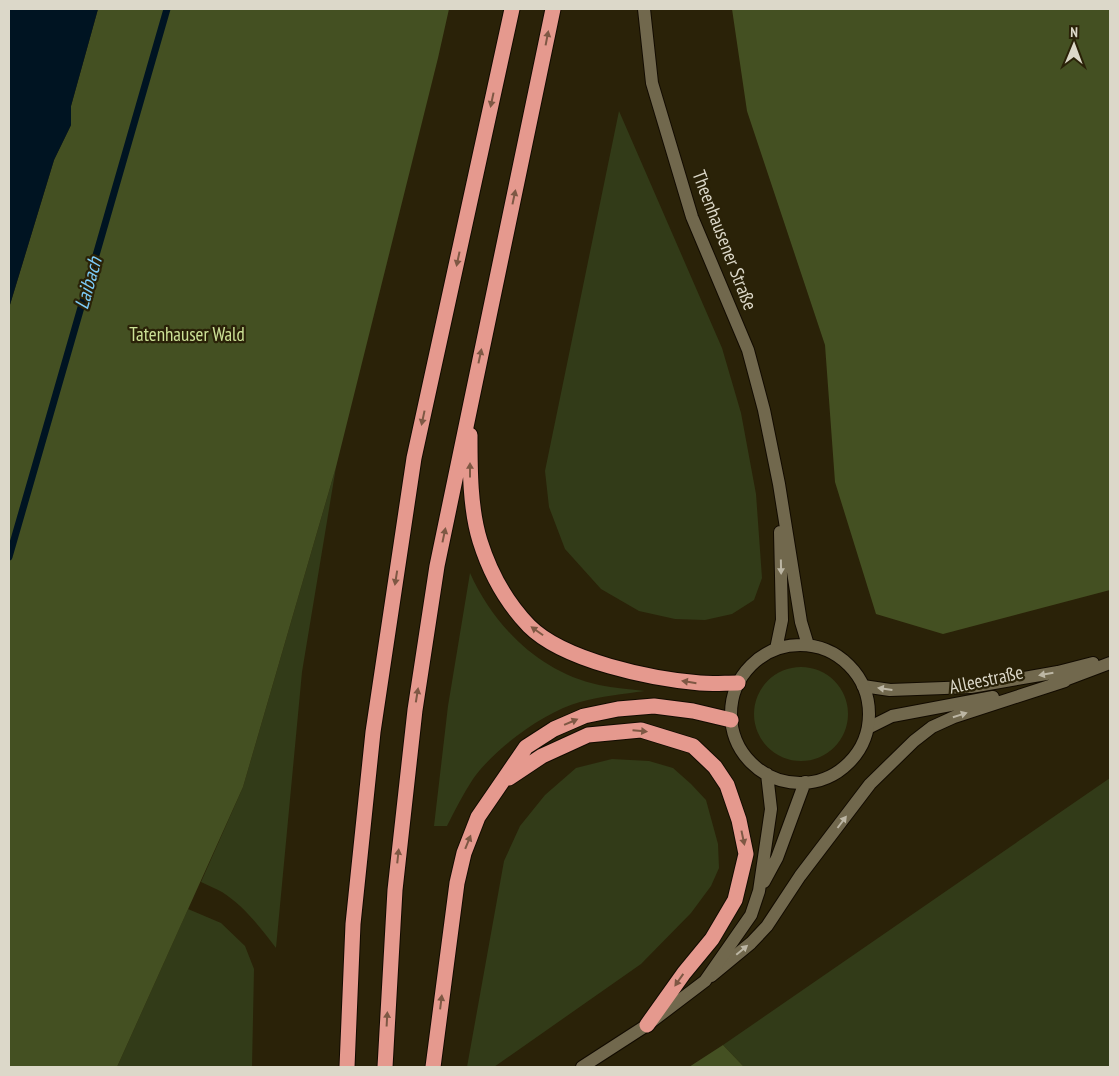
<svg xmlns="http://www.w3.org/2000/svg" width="1119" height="1076" font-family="'PT Sans Narrow',sans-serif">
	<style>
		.green { fill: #323b18 }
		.forest { fill: #445022 }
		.water { fill: #001422 }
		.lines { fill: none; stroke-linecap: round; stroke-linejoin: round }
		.stream { stroke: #001422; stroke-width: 7 }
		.tertiary-casing { stroke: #120b00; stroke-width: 14 }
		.secondary-casing { stroke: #120b00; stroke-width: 14 }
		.motorway-casing { stroke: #120b00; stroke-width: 17 }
		.tertiary { stroke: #71684d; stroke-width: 12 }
		.secondary { stroke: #71684d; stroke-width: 12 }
		.motorway { stroke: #e5998e; stroke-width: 15 }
		.oneway { fill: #7e5844 }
		.oneway2 { fill: #bcb6a4 }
		.labels { text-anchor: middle; stroke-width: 4.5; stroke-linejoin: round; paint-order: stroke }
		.street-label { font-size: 19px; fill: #dcd8c9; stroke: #2a2208 }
		.park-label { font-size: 19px; fill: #cce196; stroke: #2a2208 }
		.water-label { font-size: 20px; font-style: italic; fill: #7dccf9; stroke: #2a2208 }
	</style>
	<rect width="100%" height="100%" fill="#2a2208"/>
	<path class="green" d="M619,111L722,348L741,413L756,494L762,578L754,600L732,614L705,620L675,619L639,611L601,589L565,549L549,507L545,471Z
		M336,467L302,672L276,948C260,927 244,906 222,892C215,888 207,885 201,882L243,787Z
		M470,573C494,626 539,672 599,685C614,688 630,689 645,691C623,694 601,696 580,702C544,712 495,748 473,779C463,794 455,810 447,826H434L448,706Z
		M754 714a47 47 0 1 1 94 0a47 47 0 1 1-94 0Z
		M612,759L649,761L673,768L691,784L706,800L718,844L719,868L711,886L691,913L641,964L494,1067H467L504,861L520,826L545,795L576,768Z
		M1110,778V1067H744L723,1045Z
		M188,909L221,923L245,946L254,969L252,1067H117Z"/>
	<path class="forest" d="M98,9H449L438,58L336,467L243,787L117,1067H9V308L54,160L71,125V106Z
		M732,9H1110V590L943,634L876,614L835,482L825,345L747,111Z
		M723,1045L744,1067H689Z"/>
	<path class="water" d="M9,9H98L71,106V125L54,160L9,308Z"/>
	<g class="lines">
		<path class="stream" d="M9,557L167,9"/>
		<defs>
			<path id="tertiary" d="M1057,683L1110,663
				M863,686L890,690L971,687L1058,672L1093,663
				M868,728L892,716L993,697
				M711,976L751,943L767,926L800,876L870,784L914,741L932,727L954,717L1065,681"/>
			<path id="secondary" d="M644,9L652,83L692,217L748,350L764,410L779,484L801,622L808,645
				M731 714a69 69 0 1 1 138 0a69 69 0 1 1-138 0Z
				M776,649L782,620L780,532
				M764,882L777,858L805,782
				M582,1067L647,1025L705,981L751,915L759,891L771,809L767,774"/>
			<path id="motorway" d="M470,435C470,469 470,509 480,541C490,573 506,602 529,626C564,661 652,679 700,683C712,684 725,683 738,683
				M509,778L542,756L588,735L641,730L693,746L715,767L727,785L739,820L746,854L735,900L712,939L684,973L647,1025
				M347,1067L353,924L373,732L414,458L512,9
				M385,1067L395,890L415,710L437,566L553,9
				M433,1067L457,883L464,853L478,817L526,747L554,729L584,716L618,709L654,706L693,711L731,720"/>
		</defs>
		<use href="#tertiary" class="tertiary-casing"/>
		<use href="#secondary" class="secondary-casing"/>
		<use href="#motorway" class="motorway-casing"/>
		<use href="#tertiary" class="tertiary"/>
		<use href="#secondary" class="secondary"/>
		<use href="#motorway" class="motorway"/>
	</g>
	<defs><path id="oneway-solid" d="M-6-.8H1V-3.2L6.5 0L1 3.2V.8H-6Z" transform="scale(1.25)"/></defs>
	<g class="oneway">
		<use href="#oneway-solid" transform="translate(547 38) rotate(-79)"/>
		<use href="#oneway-solid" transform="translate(492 100) rotate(102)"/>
		<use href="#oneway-solid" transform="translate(514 197) rotate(-78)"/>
		<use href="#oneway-solid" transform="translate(458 259) rotate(102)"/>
		<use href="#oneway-solid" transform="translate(480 356) rotate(-78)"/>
		<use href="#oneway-solid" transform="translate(423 418) rotate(102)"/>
		<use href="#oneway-solid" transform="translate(470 470) rotate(-90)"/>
		<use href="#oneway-solid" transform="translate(444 535) rotate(-78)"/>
		<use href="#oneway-solid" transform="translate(396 578) rotate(99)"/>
		<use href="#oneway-solid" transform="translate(537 631) rotate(-145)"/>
		<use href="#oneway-solid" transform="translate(689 682) rotate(-171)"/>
		<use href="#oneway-solid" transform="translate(417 695) rotate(-81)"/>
		<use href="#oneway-solid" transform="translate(571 722) rotate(-23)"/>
		<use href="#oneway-solid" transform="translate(640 731) rotate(5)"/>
		<use href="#oneway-solid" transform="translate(743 838) rotate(78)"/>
		<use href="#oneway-solid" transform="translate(468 842) rotate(-68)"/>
		<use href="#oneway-solid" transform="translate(398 856) rotate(-84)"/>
		<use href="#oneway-solid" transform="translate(679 980) rotate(125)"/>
		<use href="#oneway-solid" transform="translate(441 1002) rotate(-83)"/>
		<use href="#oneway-solid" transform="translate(387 1019) rotate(-87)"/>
	</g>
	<g class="oneway2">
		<use href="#oneway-solid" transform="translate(781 567) rotate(89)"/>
		<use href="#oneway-solid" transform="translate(1046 674) rotate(170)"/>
		<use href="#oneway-solid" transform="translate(885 689) rotate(-172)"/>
		<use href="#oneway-solid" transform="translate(960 715) rotate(-18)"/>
		<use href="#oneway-solid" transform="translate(842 822) rotate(-53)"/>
		<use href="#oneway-solid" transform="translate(742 950) rotate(-40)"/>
	</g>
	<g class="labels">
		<g class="street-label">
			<text transform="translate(725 240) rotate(69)" y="7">Theenhausener Straße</text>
			<text transform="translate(986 679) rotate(-12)" y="7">Alleestraße</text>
		</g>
		<g class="park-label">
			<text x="187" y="341">Tatenhauser Wald</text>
		</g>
		<g class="water-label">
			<text transform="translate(88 283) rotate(-74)" y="7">Laibach</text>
		</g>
	</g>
	<rect width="1119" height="1076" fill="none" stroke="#dcd8c9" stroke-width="20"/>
	<g transform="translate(1074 45) rotate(1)" stroke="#2a2208" stroke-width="4" paint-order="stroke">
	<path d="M0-4L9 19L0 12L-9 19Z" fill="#dcd8c9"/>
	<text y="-8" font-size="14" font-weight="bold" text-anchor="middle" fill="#dcd8c9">N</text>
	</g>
</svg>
